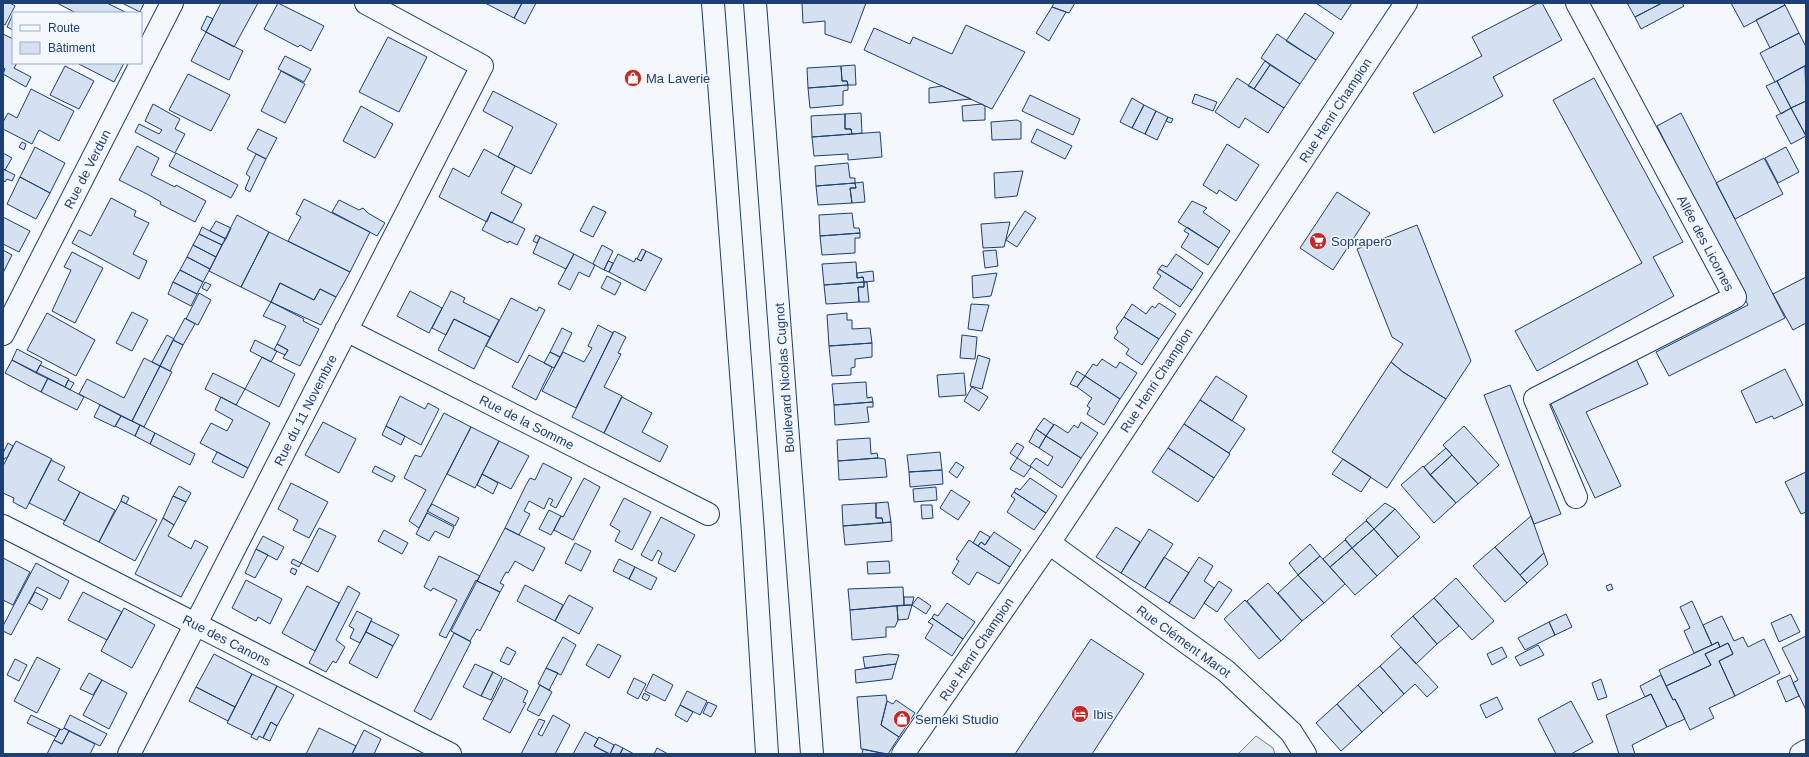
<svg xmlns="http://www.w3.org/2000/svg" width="1809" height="757" font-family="Arial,sans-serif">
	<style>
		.green { fill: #e3e9f0; stroke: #687fa3 }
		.building { fill: #d5e0f0; stroke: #1d3f73 }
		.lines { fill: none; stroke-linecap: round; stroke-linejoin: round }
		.minor-casing { stroke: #1d3f73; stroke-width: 24 }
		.tertiary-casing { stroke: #1d3f73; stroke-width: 24 }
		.secondary-casing { stroke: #1d3f73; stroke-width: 24 }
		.primary-casing { stroke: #1d3f73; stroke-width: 24 }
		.minor { stroke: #f4f7fb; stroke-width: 22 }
		.tertiary { stroke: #f4f7fb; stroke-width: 22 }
		.secondary { stroke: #f4f7fb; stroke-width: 22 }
		.primary { stroke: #f4f7fb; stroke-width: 22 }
		.labels { text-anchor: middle; stroke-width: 3; stroke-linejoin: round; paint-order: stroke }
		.poi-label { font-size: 13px; fill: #1d3f73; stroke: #f4f7fb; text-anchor: start }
		.street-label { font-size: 13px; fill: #1d3f73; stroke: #f4f7fb }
	</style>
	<rect width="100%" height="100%" fill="#f4f7fb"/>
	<path class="green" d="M1256,736L1273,748L1275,754H1238Z"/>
	<path class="building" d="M3,3H10L15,6L5,25L3,24Z
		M57,3H107L127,13H76Z
		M122,3H144L140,12Z
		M221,3H258L234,47L206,32Z
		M278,3L324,26L311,51L300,45L298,47L264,29Z
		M485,3H522L514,18Z
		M522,3H536L525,24L514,18Z
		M802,3H866L851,43L825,34V21L803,23Z
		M1054,3H1075L1069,13L1052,7Z
		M1316,3H1352L1341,20Z
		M1538,3H1542L1562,40L1493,77L1503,96L1434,133L1413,93L1482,56L1472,37Z
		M1627,3H1662L1635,17Z
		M1662,3H1682L1684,6L1641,29L1635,17Z
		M1731,3H1783L1785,5L1744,27Z
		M1785,5L1799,33L1770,48L1756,20Z
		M1052,7L1066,12L1049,41L1036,33Z
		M1305,13L1334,33L1316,60L1286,41Z
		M13,14V30L7,27Z
		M207,16L213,19L206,32L201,29Z
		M966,25L1025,52L992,109L864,50L874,28L910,44L913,37L952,54Z
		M206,32L243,51L229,80L191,61Z
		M1799,33L1806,47V65L1775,82L1760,53Z
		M3,34L13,39V63H17L14,68L31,77L26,87L3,74L5,69L3,67Z
		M1277,34L1316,60L1300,84L1261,58Z
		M388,37L427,57L399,112L359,92Z
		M285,56L311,69L304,82L278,69Z
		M1265,61L1270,65L1254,89L1248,86Z
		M77,63H124L114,82Z
		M855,65L856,85H848L847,81H842L841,66Z
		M1270,65L1300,84L1284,108L1254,89Z
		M65,66L94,81L79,109L50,95Z
		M841,66L842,81H847L848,85L808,88L807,68Z
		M1805,66L1806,101L1791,108L1777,81Z
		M281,71L305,84L285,123L261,111Z
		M188,74L230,95L211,131L169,110Z
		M1237,78L1284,108L1268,133L1245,118L1239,128L1215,112Z
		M1594,78L1683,242L1653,257L1674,296L1537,371L1515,331L1642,263L1553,100Z
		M1777,81L1791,108L1781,114L1766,86Z
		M848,85V90L843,91V105L810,108L808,88Z
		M942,86L971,99L929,103V88Z
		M31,89L74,111L59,141L39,130L32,144L3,129V122L8,113L17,118Z
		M493,91L557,124L531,174L498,157L513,127L483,111Z
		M1195,94L1217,102L1213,111L1192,103Z
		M1030,95L1080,119L1073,135L1022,111Z
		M1132,98L1144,105L1132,128L1120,122Z
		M1806,101V136L1791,108Z
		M153,104L180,119L175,129L185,134L175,153L135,132L139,124L159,134L162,130L145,121Z
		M982,104L985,106V120L963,121L962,106Z
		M1144,105L1156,111L1145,134L1132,128Z
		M361,106L393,124L375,158L343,141Z
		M1791,108L1806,136L1791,144L1776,116Z
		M1156,111L1168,117L1157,140L1145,134Z
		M861,113L862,133L852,134L851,129H845V114Z
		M1681,113L1785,318L1669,376L1656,352L1748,305L1657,126Z
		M845,114V129H851L852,134L812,137L811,116Z
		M1168,117L1173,119L1171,123L1166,121Z
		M1017,120L1021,122V139L992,140L991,122Z
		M258,129L277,138L266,159L247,149Z
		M1037,129L1072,146L1065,159L1031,142Z
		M880,132L882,157L848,160V154L814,156L812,137Z
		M22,142L26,144L24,150L19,147Z
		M1227,144L1259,165L1236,201L1219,190L1217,194L1203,185Z
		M137,146L159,158L151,175L175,187L176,185L206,201L195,222L160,204L161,202L147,194L119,180Z
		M35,147L65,163L50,193L20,177Z
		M1786,147L1799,172L1778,183L1765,158Z
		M484,149L515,166L501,193L522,204L512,223L491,212L487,222L439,197L453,168L469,177Z
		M3,153L12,158L5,170L3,169Z
		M176,153L238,185L231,198L169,166Z
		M256,154L266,159L250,192L245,189L250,177L246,174Z
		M1764,158L1783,194L1735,219L1716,183Z
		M848,163L850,178H855V183L816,186L815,166Z
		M3,169L15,175L12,181L7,179L5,182L3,180Z
		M1023,171L1017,196L995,198L994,173Z
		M20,177L50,193L36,219L7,204Z
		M863,182L865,202L852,203L850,188H856L855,183Z
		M855,183L856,188H850L852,203L818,205L816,186Z
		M1337,192L1370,213L1333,270L1300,248Z
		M111,198L136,211L134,216L149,223L133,254L147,261L139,279L72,243L79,230L91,236Z
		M304,199L370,232L350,272L288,241L301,217L296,214Z
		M339,200L359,210L363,208L368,213L385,223L377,236L332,212Z
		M1192,201L1207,208L1203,212L1230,231L1219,248L1178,222Z
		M593,206L606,212L593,237L580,231Z
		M1025,211L1036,218L1017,247L1006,240Z
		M491,212L525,229L517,245L509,241L508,243L482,230Z
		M852,213L854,228H859L860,233L820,236L819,215Z
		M237,215L269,232L241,287L209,271Z
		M3,217L30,231L19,252L3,244Z
		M216,221L231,228L226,239L210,231Z
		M1010,222L1004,247L983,248L981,224Z
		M1417,225L1471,361L1446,399L1403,372L1391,362L1403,344L1392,337L1357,249Z
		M202,227L226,239L222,245L199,234Z
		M1187,227L1219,248L1208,265L1181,247L1189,234L1184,231Z
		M269,232L350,272L336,297L320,289L314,300L280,283L271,302L241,287Z
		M860,233V238H855V253L822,255L820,236Z
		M199,234L222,245L216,257L193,245Z
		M536,235L540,237L537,243L533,241Z
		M540,237L574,254L566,269L533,253Z
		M193,245L216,257L210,269L187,257Z
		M602,245L613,251L604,270L593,264Z
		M642,249L646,251L641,261L637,259Z
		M3,250L12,255L3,273Z
		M996,250L998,266L985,268L983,251Z
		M646,251L662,259L645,291L609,272L618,254L634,262L636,258L641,261Z
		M72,252L103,268L75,323L52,311L71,270L64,267Z
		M574,254L595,265L589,277L579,272L570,290L558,284Z
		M1176,254L1203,273L1192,290L1159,269L1162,265L1167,267Z
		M187,257L210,269L203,282L180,270Z
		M608,261L613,263L609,272L604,270Z
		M856,262L857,278L863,277L864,282L824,285L822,264Z
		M1159,269L1192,290L1180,307L1153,288L1161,276L1157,273Z
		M180,270L203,282L197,294L173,282Z
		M873,271L874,281L864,282L863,277L857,278V273Z
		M997,273L991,296L973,298L972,276Z
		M607,276L621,283L615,295L601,288Z
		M1806,277V323L1793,330L1773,294Z
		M173,282L197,294L191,306L168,294Z
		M205,282L211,285L207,291L202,288Z
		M864,282H867L869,302H859L858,287H864Z
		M864,282V287H858L859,302L826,304L824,285Z
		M280,283L314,300L320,289L336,297L321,325L271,302Z
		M410,291L442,308L429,333L397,316Z
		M451,291L465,298L463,302L499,320L490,337L454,319L446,335L432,328Z
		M199,293L211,300L198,325L186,319Z
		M511,298L537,311L539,307L545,310L518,363L486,346Z
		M271,302L304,319L303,321L319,329L300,366L283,358L288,350L277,344L286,326L263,316Z
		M1159,303L1176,314L1159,339L1124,317L1132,304L1146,314L1152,306L1155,308Z
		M971,304L989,305L982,331L968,329Z
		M132,312L148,320L132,351L116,343Z
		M47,313L95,340L76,376L27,350Z
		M847,313V320H852V329L870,328L872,343L829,346L827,315Z
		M1124,317L1159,339L1142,365L1126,354L1129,349L1114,338L1118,332L1116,328Z
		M185,318L195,324L183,345L173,340Z
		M454,319L490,337L474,369L438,350Z
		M598,325L613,333L576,408L542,391L563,352L584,362L592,348L588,346Z
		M562,328L572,333L560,357L550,352Z
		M614,331L626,337L618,353L621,354L604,387L622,396L604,433L572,417Z
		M167,335L174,339L160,366L152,362Z
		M962,335L977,337L975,359L960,358Z
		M173,340L183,345L170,371L160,366Z
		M255,340L277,351L271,362L250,351Z
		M872,343V357L855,359V367L851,368V375L832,376L829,346Z
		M277,344L288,350L285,355L274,350Z
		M17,349L42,362L36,373L12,360Z
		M550,352L560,357L554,368L544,363Z
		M529,355L552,367L536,400L512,387Z
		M978,355L990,359L982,389L970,386Z
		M262,357L295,374L279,407L245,389Z
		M144,358L160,366L132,421L79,394L87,379L124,398Z
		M1102,359L1116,368L1120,362L1137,373L1120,399L1085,376L1093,364L1097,366Z
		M1636,359L1648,384L1586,412L1621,486L1595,498L1549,400Z
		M12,360L48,378L41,392L5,373Z
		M1391,362L1403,372L1446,399L1387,488L1332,452Z
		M40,365L69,379L65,387L36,373Z
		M160,366L172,372L144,427L132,421Z
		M1785,369L1803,405L1774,419L1772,416L1756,423L1741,391Z
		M1077,371L1085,376L1077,387L1070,384Z
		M213,373L245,389L236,405L205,389Z
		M964,373L966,395L939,397L937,375Z
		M1085,376L1120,399L1104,425L1087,414L1090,408L1087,406L1092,398L1077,387Z
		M1216,376L1247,396L1232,421L1200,400Z
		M48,378L84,397L77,410L41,392Z
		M68,380L74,383L70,390L65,387Z
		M866,382L867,398L872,397L873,402L834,405L832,384Z
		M1510,385L1561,514L1534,524L1484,395Z
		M972,387L988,397L979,411L964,401Z
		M400,396L425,409L428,403L439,409L421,445L386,426Z
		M221,397L270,423L248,468L200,443L211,423L227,431L233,420L215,410Z
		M622,397L652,413L642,432L668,446L660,462L604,433Z
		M1200,400L1245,429L1229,453L1184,424Z
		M873,402V407H867L869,422L835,425L834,405Z
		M100,405L121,416L115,427L94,417Z
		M444,413L471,427L419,528L409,521L426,490L404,478L415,455L421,457Z
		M121,416L140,425L135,436L115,426Z
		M1044,418L1054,425L1046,436L1036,429Z
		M323,422L356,439L339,473L305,455Z
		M1081,422L1098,433L1081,458L1046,436L1054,424L1068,433L1074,425L1078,428Z
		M1184,424L1230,454L1214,478L1168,448Z
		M140,425L155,433L150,444L135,436Z
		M386,426L405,436L401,445L382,435Z
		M1464,426L1499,465L1478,484L1443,445Z
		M471,427L499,441L475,488L447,474Z
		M1036,429L1046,436L1039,448L1029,442Z
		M155,433L195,454L190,465L150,444Z
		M1046,436L1081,458L1062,488L1030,466L1036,458L1048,466L1053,457L1039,448Z
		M870,438L871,454L877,453L878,458L838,461L837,440Z
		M16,441L52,459L26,509L13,502L14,498L3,493V466Z
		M499,441L529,456L511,489L482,474Z
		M8,443L13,446L7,458H5L3,461V453Z
		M1017,443L1024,447L1017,458L1010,453Z
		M1168,448L1214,478L1198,502L1152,472Z
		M1446,448L1452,455L1430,475L1424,467Z
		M217,452L248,468L243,478L212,462Z
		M940,452L942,470L909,472L907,455Z
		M1452,455L1478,484L1456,503L1430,475Z
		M878,458L885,459L887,477L839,480L838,461Z
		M1017,458L1031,467L1024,477L1010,469Z
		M1343,459L1371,477L1361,492L1332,474Z
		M51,460L65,467L58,480L80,492L65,521L29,503Z
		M956,462L964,467L957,478L949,472Z
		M543,463L572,478L556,508L550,505L553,500L549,498L544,509L529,501L524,511L530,514L519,535L505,528L526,485L530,478L535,480Z
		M375,466L395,476L392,482L372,472Z
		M1423,466L1456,503L1434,523L1401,485Z
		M942,470L943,484L910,487L909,472Z
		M1806,472V512L1801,514L1785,482Z
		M482,474L498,483L493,494L477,485Z
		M584,478L600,487L573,540L554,530L561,516L563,517Z
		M1030,478L1057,496L1046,513L1014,492L1016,488L1020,490Z
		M291,483L328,502L309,538L293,530L298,520L278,509Z
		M179,486L191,493L186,502L173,496Z
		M936,487L937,500L914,502L913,489Z
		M951,490L970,502L958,520L940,508Z
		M80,492L115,510L99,542L63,524Z
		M1014,492L1046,513L1034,530L1007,512L1015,499L1011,496Z
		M123,495L129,498L126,504L121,501Z
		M173,496L186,502L174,525L163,518Z
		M624,498L651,512L632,550L615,541L620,531L610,525Z
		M121,501L157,520L135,561L99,542Z
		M888,502L891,522L883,523L882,518H876V503Z
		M876,503V518H882L883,523L843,526L842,505Z
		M1385,503L1395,509L1374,529L1366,520Z
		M432,504L459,518L455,526L427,511Z
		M921,505H932L933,518L922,519Z
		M1395,509L1420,537L1398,557L1374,529Z
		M549,510L561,516L551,535L539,529Z
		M427,513L454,527L449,538L435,531L429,541L416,534Z
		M1531,516L1544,553L1520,575L1495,547Z
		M661,517L695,535L675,572L658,563L662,553L658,550L652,561L641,555Z
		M163,518L174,525L168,536L191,549L195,540L208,547L181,597L135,574Z
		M1366,521L1374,529L1352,548L1345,539Z
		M891,522L892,541L845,545L843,526Z
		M1116,527L1140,542L1121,573L1096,557Z
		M319,528L336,536L318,572L301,563Z
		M505,528L545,548L533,571L515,561L508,573L506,572L500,583L504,585L500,592L477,581Z
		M1149,529L1173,544L1145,588L1121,573Z
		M1374,529L1398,557L1377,576L1352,548Z
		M384,530L408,543L402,554L378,541Z
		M980,531L990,537L985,545L981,542L978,546L973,543Z
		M994,532L1021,550L1010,567L978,546L981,542L985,545Z
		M263,536L284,547L277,560L256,549Z
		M969,540L1010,567L999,584L977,572L969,585L952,573L959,561L956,559Z
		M1345,540L1352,548L1330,567L1323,559Z
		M575,543L591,551L581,571L565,563Z
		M1310,544L1320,556L1298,575L1289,563Z
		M1495,547L1527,583L1505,602L1473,566Z
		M1352,548L1377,576L1355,595L1330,567Z
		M256,549L268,555L255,578L245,573Z
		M1544,553L1548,564L1527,583L1520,575Z
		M439,556L480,576L477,581L476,580L446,638L439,635L457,600L433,588L431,591L424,587Z
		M1320,556L1345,584L1324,603L1298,575Z
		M1164,557L1189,573L1169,603L1145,588Z
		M1199,557L1213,566L1204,581L1214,588L1194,619L1169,603Z
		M3,558L30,572L13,605L3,600Z
		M293,559L301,563L299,567L291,563Z
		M619,559L635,567L629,579L613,571Z
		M889,561L890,573L868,574L867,562Z
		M36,563L69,581L60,599L37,587L11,635L3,631V626Z
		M635,567L657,578L651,590L629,579Z
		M292,568L297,570L295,575L290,572Z
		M1298,575L1324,603L1302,621L1278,593Z
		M1456,578L1494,621L1472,640L1434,598Z
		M246,580L282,599L270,624L258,617L256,621L232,608Z
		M477,581L500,592L480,631L477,629L470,641L451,631Z
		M1219,581L1232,590L1217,612L1204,603Z
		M1268,583L1302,621L1281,641L1247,601Z
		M1611,584L1613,589L1608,591L1606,586Z
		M525,585L563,605L555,621L517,601Z
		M307,586L339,603L315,651L282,633Z
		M348,586L360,593L336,640L345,647L336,663L333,661L326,672L309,663Z
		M903,587L904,605L850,610L848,589Z
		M35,592L48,599L42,610L29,603Z
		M83,592L122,612L107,640L68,620Z
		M569,595L593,608L579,634L555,621Z
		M904,597H914L912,605H904Z
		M918,597L931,606L926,614L912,605Z
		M1434,598L1459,626L1437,644L1413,616Z
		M1245,600L1281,641L1259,659L1224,619Z
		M1692,601L1712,645L1694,653L1684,631L1690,628L1680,607Z
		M947,603L975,622L963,639L932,618L934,614L938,616Z
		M912,605L908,619L898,620L897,606Z
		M897,606L898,620L895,627H886V637L852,640L850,610Z
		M124,608L155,625L132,668L101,651Z
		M357,611L372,619L360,643L350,638L354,629L349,626Z
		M1566,614L1572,627L1555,635L1549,622Z
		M1791,614L1800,632L1779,642L1771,623Z
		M1413,616L1437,644L1416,664L1391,636Z
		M1722,616L1734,641L1743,637L1748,647L1764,639L1780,673L1735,696L1719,661L1733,654L1728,643L1720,647L1718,642L1712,645L1703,625Z
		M932,618L963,639L952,656L925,638L933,625L928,622Z
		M371,621L399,635L393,646L366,632Z
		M1549,622L1555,635L1525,650L1518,638Z
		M366,632L393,646L377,678L349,663Z
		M454,633L471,642L431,720L414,711Z
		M1806,636V710L1793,683L1798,680L1782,648Z
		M563,637L576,645L561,675L546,668Z
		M1091,639L1144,674L1092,754H1015Z
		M1718,642L1720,647L1705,654L1711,665L1666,686L1659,670Z
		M1728,643L1733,654L1719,661L1735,696L1709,708L1714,718L1690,730L1675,699L1673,700L1666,686L1711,665L1705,654Z
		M598,644L621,656L609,678L586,665Z
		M1538,645L1544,655L1520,666L1515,657Z
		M507,647L516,652L509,665L500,661Z
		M1401,647L1438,687L1427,697L1415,684L1404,694L1380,666Z
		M1502,647L1507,657L1492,665L1487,654Z
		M214,654L252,674L235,707L196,687Z
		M889,654L899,655L896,664L865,668L863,657Z
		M37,657L60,669L37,713L14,701Z
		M15,659L27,665L19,681L7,675Z
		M475,664L493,672L481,696L463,687Z
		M896,664L892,679L856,683L855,670Z
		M1380,666L1404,694L1383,713L1358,685Z
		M546,668L558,673L549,690L538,684Z
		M493,672L502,677L491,700L481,696Z
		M89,673L102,680L93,695L80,689Z
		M252,674L277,686L252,735L227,723Z
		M653,674L673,685L665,701L645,691Z
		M1661,675L1673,700L1675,699L1685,719L1667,727L1651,694L1645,697L1640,686Z
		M1790,675L1799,696L1786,702L1777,681Z
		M504,678L528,691L523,702L526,703L510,733L483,719Z
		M634,678L646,684L638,699L627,693Z
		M1601,679L1607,697L1598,700L1592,683Z
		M102,680L127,693L109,729L83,715Z
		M540,685L552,692L539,716L527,710Z
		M1358,685L1383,713L1362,732L1337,704Z
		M277,686L294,695L277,726L271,722L263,738L259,736L257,740L251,737Z
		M196,687L235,707L228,721L189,701Z
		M687,691L707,701L700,715L680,705Z
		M644,693L650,696L647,701L642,698Z
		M1651,694L1667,727L1632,745L1635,754H1619L1606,715Z
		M886,695L887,701L881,725L899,737L888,754L861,749L857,697Z
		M1497,697L1503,709L1486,718L1480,705Z
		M896,700L915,713L899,737L881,725L887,701L893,704Z
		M1571,701L1593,742L1571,754H1556L1538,719Z
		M708,702L717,706L711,717L703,713Z
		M1337,704L1362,732L1341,751L1316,723Z
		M680,705L693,712L687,722L675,715Z
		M31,715L60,729L56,737L27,723Z
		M70,715L107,734L100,746L64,728Z
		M553,715L570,725L555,754H521L539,719L545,721L538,734L542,736Z
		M271,722L277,726L270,741L263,738Z
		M64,728L69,731L62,744L54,740L60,729L62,730Z
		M319,728L356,746L352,754H306Z
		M364,730L381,739L374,754H352Z
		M69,731L95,744L90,754H47L54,740L62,744Z
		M585,732L598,739L594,746L609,754H573Z
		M599,737L614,745L610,754L594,746Z
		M615,744L623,748L620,754H610Z
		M623,748L634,754H620Z
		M657,748L668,754H654Z
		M863,749L884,754H862Z"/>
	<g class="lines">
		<defs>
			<path id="minor" d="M346,330L708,514
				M3,334L172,3
				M1576,497L1535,399L1735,297L1577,3
				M3,526L450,754
				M1049,543L1226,671L1291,732L1305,754
				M129,754L482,66L366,3"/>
			<path id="tertiary" d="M903,754L1049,543L1406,3"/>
			<path id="secondary" d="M1801,754L1806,751"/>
			<path id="primary" d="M713,3L753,532L767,754
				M755,3L812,754"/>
		</defs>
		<use href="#minor" class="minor-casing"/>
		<use href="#tertiary" class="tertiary-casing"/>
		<use href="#secondary" class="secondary-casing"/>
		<use href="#primary" class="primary-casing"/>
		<use href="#minor" class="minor"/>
		<use href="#tertiary" class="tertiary"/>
		<use href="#secondary" class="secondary"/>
		<use href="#primary" class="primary"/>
	</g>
	<defs>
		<symbol id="shop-disc" viewBox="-11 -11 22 22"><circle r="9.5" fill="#c62828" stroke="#f4f7fb"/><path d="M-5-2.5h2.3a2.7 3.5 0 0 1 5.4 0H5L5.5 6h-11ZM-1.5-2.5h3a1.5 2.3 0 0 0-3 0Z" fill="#fff"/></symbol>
		<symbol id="supermarket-disc" viewBox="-11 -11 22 22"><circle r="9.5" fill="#c62828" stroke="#f4f7fb"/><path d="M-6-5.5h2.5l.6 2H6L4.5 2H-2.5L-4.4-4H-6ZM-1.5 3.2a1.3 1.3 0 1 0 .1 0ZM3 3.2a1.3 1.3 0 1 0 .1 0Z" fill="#fff"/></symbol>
		<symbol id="hotel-disc" viewBox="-11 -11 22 22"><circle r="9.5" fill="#c62828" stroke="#f4f7fb"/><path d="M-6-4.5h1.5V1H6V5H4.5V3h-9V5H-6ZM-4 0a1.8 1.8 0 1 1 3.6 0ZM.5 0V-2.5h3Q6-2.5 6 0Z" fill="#fff"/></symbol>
	</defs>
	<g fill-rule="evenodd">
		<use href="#shop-disc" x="623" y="68" width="20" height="20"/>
		<use href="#supermarket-disc" x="1308" y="231" width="20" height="20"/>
		<use href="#hotel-disc" x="1070" y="704" width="20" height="20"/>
		<use href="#shop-disc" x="892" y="709" width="20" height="20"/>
	</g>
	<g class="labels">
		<g class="poi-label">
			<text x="646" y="83">Ma Laverie</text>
			<text x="1331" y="246">Soprapero</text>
			<text x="1093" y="719">Ibis</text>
			<text x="915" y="724">Semeki Studio</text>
		</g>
		<g class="street-label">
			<text transform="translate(1335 110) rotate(-57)" y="5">Rue Henri Champion</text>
			<text transform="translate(87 169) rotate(-63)" y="5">Rue de Verdun</text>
			<text transform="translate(1706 243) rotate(62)" y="5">Allée des Licornes</text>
			<text transform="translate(784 378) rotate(-94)" y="5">Boulevard Nicolas Cugnot</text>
			<text transform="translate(1156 380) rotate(-57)" y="5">Rue Henri Champion</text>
			<text transform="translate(305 410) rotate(-63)" y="5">Rue du 11 Novembre</text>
			<text transform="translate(527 422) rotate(27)" y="5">Rue de la Somme</text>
			<text transform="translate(227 640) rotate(27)" y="5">Rue des Canons</text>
			<text transform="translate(1184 641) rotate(36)" y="5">Rue Clément Marot</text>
			<text transform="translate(976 649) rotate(-56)" y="5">Rue Henri Champion</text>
		</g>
	</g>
	<rect width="1809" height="757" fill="none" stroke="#1d3f73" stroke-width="8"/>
	<rect x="12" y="12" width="130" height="52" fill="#f4f7fb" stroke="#9eadc5"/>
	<rect x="20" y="25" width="20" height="6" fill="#f4f7fb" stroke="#9eadc5"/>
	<text x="48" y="32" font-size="12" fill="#1d3f73">Route</text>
	<rect x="20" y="42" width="20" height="12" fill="#d5e0f0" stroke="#9eadc5"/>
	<text x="48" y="52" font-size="12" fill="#1d3f73">Bâtiment</text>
</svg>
